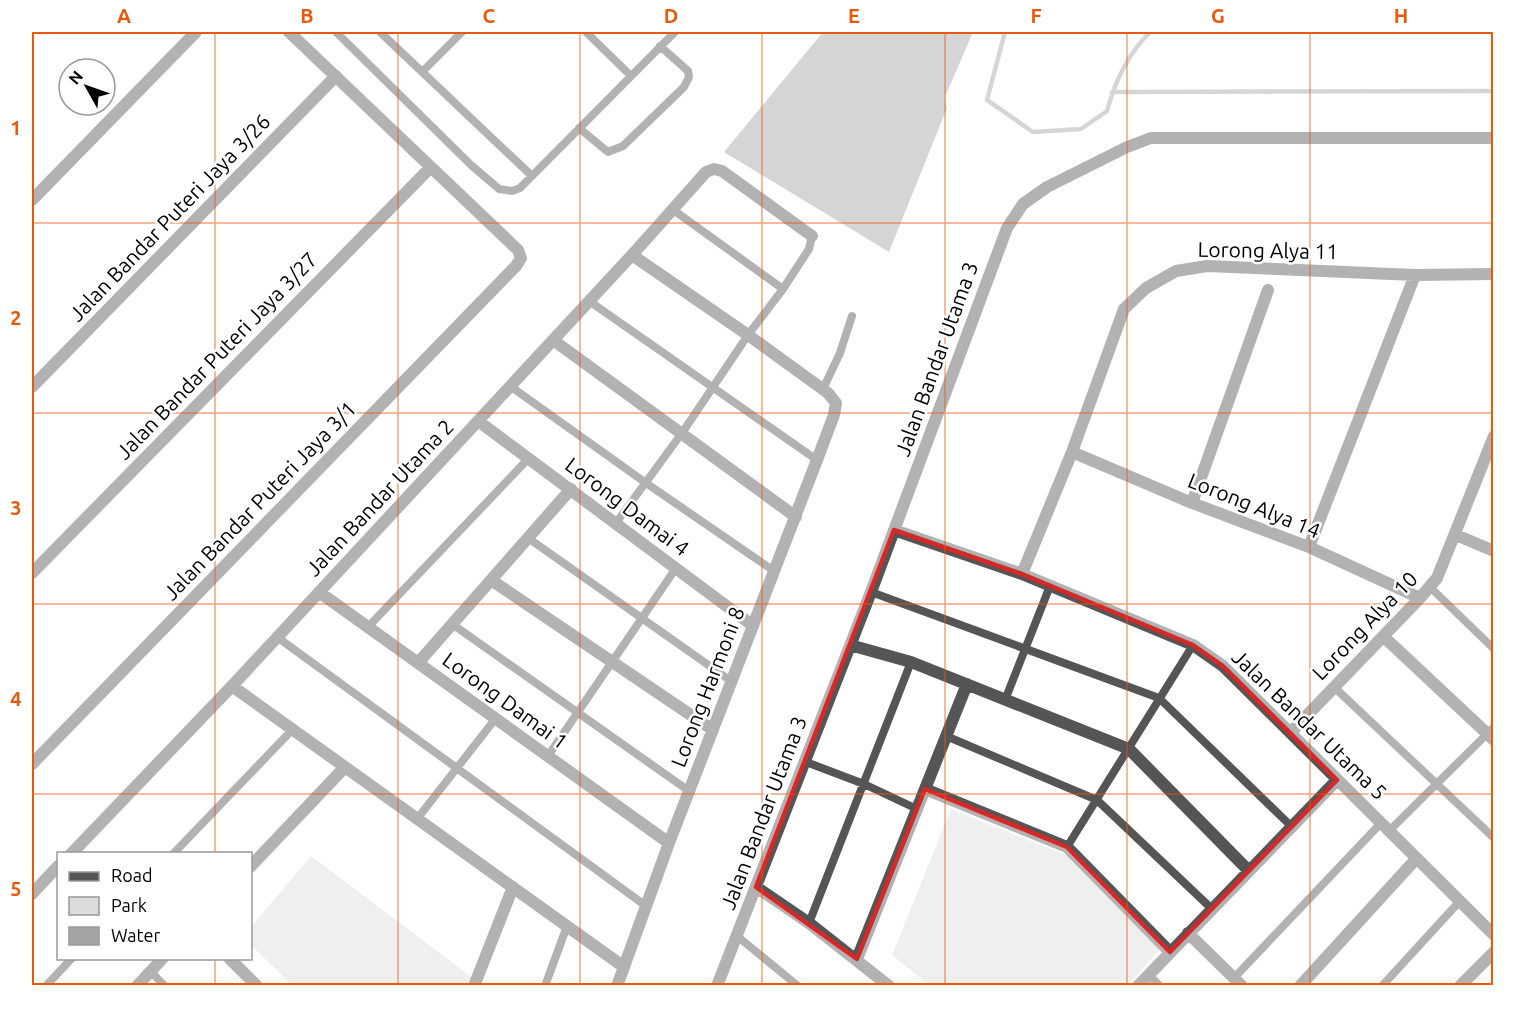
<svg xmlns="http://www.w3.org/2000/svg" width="1525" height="1017" font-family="Ubuntu,sans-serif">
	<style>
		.green { fill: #dcdcdc }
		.water { fill: #a3a3a3 }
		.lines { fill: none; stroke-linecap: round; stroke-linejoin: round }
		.stream { stroke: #a3a3a3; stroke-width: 4.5 }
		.lane { stroke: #555; stroke-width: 8 }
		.street { stroke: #555; stroke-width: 12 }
		.marked { fill: none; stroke: #d62828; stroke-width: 4.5; stroke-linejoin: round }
		.grid { fill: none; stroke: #e8590c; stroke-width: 1.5; stroke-opacity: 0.55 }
		.labels { text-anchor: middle; stroke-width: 5; stroke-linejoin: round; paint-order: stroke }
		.street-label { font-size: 21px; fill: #000; stroke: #fff }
		.neatline { fill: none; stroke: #e8590c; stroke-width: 2 }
		.grid-label { font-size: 20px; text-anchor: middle; font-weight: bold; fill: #e8590c }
	</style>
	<rect width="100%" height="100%" fill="#fff"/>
	<path class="green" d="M951,809L1076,859L1162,947L1127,986L929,985L892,955Z
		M311,856L478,982L476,986L292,985L251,945V927Z"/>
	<path class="water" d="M823,32H973L945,97L947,108L889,252L724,152Z"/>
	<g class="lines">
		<path class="stream" d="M1005,32L987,100L1033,132L1081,129L1107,111C1115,81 1128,54 1150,32
			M1112,92L1494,91"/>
		<path class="lane" d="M336,32L471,165L499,189L512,191L520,188L675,32
			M380,32L532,176
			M586,32L631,76
			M422,72L462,32
			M579,128L608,152L623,146L684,87L689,77L688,71L660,46
			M672,209L783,289
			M589,301L817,460
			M510,386L646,483L774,571
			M823,389L840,353L852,316
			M616,523L682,433L748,335L783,289L809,249L812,236
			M528,538L731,681
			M1430,587L1494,649
			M871,592L1159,698L1292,827
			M452,624L689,791
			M368,627L529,458
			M277,637L646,906
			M1334,687L1494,838
			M1005,700L1050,586
			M946,736L1097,800L1212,909
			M548,756L676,568
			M806,762L864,784L917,809
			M417,819L496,718
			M1389,831L1494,727
			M1067,847L1193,645
			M173,854L293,729
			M809,923L911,662
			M737,936L798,986
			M151,972L165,986
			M1148,974L1160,986
			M1234,978L1381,823
			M46,986L72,958
			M545,986L567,926
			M1382,986L1459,902"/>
		<path class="street" d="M32,200L196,32
			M553,340L796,517
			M32,387L336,76
			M478,421L752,625
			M1072,452L1192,503L1309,547L1420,598
			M1192,503L1268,290
			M894,530L1022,574L1193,645L1223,666L1494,935
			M1456,535L1494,551
			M1309,547L1415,275
			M32,573L431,167
			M1022,574L1072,452L1124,309L1146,288L1176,271L1207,266L1415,275L1494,274
			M491,580L713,730
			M319,592L669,843
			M1384,637L1494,740
			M850,645L911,662L1129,749L1249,871
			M418,663L571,489
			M232,686L624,967
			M1291,732L1420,598L1437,578L1494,436
			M32,764L516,266L521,258L518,250L289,32
			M925,789L1067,847L1170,952
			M71,854L232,686L632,255L706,172L714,169L722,171L812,236
			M250,867L345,767
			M756,887L809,923L889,986
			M32,894L58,866
			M1188,933L1242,986
			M229,958L257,986
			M857,959L967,684
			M137,986L163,958
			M474,986L513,887
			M617,986L669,843L817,460L834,415L836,403L828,393L748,335L632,255
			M717,986L871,592L1007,228L1023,204L1047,187L1127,147L1151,138H1494
			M1138,986L1337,780
			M1300,986L1416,859
			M1460,986L1494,952"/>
	</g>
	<path d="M0 0H1525V1017H0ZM894,530L1022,574L1193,645L1223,666L1337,780L1170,952L1067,847L925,789L857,959L756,887Z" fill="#fff" fill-opacity=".55" fill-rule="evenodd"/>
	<path class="marked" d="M894,530L1022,574L1193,645L1223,666L1337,780L1170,952L1067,847L925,789L857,959L756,887Z"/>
	<path class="grid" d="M215,32V854M398,32V986M580,32V986M762,32V986M945,32V986M1127,32V986M1310,32V986M32,223H1494M32,413H1494M32,604H1494M32,794H1494M215,958V986"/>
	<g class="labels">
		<g class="street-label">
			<text transform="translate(170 218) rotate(-46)" y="7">Jalan Bandar Puteri Jaya 3/26</text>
			<text transform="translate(1268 251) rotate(1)" y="7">Lorong Alya 11</text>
			<text transform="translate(217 356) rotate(-46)" y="7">Jalan Bandar Puteri Jaya 3/27</text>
			<text transform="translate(937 359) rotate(-70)" y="7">Jalan Bandar Utama 3</text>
			<text transform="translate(380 498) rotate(-47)" y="7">Jalan Bandar Utama 2</text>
			<text transform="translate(260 501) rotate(-46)" y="7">Jalan Bandar Puteri Jaya 3/1</text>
			<text transform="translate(1254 506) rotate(22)" y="7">Lorong Alya 14</text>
			<text transform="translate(627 507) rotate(37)" y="7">Lorong Damai 4</text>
			<text transform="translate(1365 626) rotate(-46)" y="7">Lorong Alya 10</text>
			<text transform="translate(708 687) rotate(-69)" y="7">Lorong Harmoni 8</text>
			<text transform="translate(505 701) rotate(36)" y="7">Lorong Damai 1</text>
			<text transform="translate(1309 725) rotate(44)" y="7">Jalan Bandar Utama 5</text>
			<text transform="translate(764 813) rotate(-69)" y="7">Jalan Bandar Utama 3</text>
		</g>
	</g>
	<rect width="1525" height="1017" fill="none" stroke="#ffffff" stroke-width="66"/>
	<rect x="57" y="852" width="195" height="108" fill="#ffffff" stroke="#999999" stroke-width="1.5"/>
	<rect x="69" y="872" width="30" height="9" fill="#555555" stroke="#999999" stroke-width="1.5"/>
	<text x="111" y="882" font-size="18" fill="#000000">Road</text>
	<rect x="69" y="897" width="30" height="18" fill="#dcdcdc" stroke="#999999" stroke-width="1.5"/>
	<text x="111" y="912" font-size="18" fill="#000000">Park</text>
	<rect x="69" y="927" width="30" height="18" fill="#a3a3a3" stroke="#999999" stroke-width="1.5"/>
	<text x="111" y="942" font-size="18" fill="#000000">Water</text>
	<g transform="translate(87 87) rotate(310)"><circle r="28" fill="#ffffff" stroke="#999999" stroke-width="1.5"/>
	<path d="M0-4.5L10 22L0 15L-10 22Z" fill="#000000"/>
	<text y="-9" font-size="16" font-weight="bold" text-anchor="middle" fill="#000000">N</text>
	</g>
	<rect x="33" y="33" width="1459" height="951" class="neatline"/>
	<g class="grid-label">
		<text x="124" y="23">A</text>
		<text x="307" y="23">B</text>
		<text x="489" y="23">C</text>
		<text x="671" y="23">D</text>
		<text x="854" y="23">E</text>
		<text x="1036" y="23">F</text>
		<text x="1218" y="23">G</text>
		<text x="1401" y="23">H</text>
		<text x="16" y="135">1</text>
		<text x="16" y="325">2</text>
		<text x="16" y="515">3</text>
		<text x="16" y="706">4</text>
		<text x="16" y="896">5</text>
	</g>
</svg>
